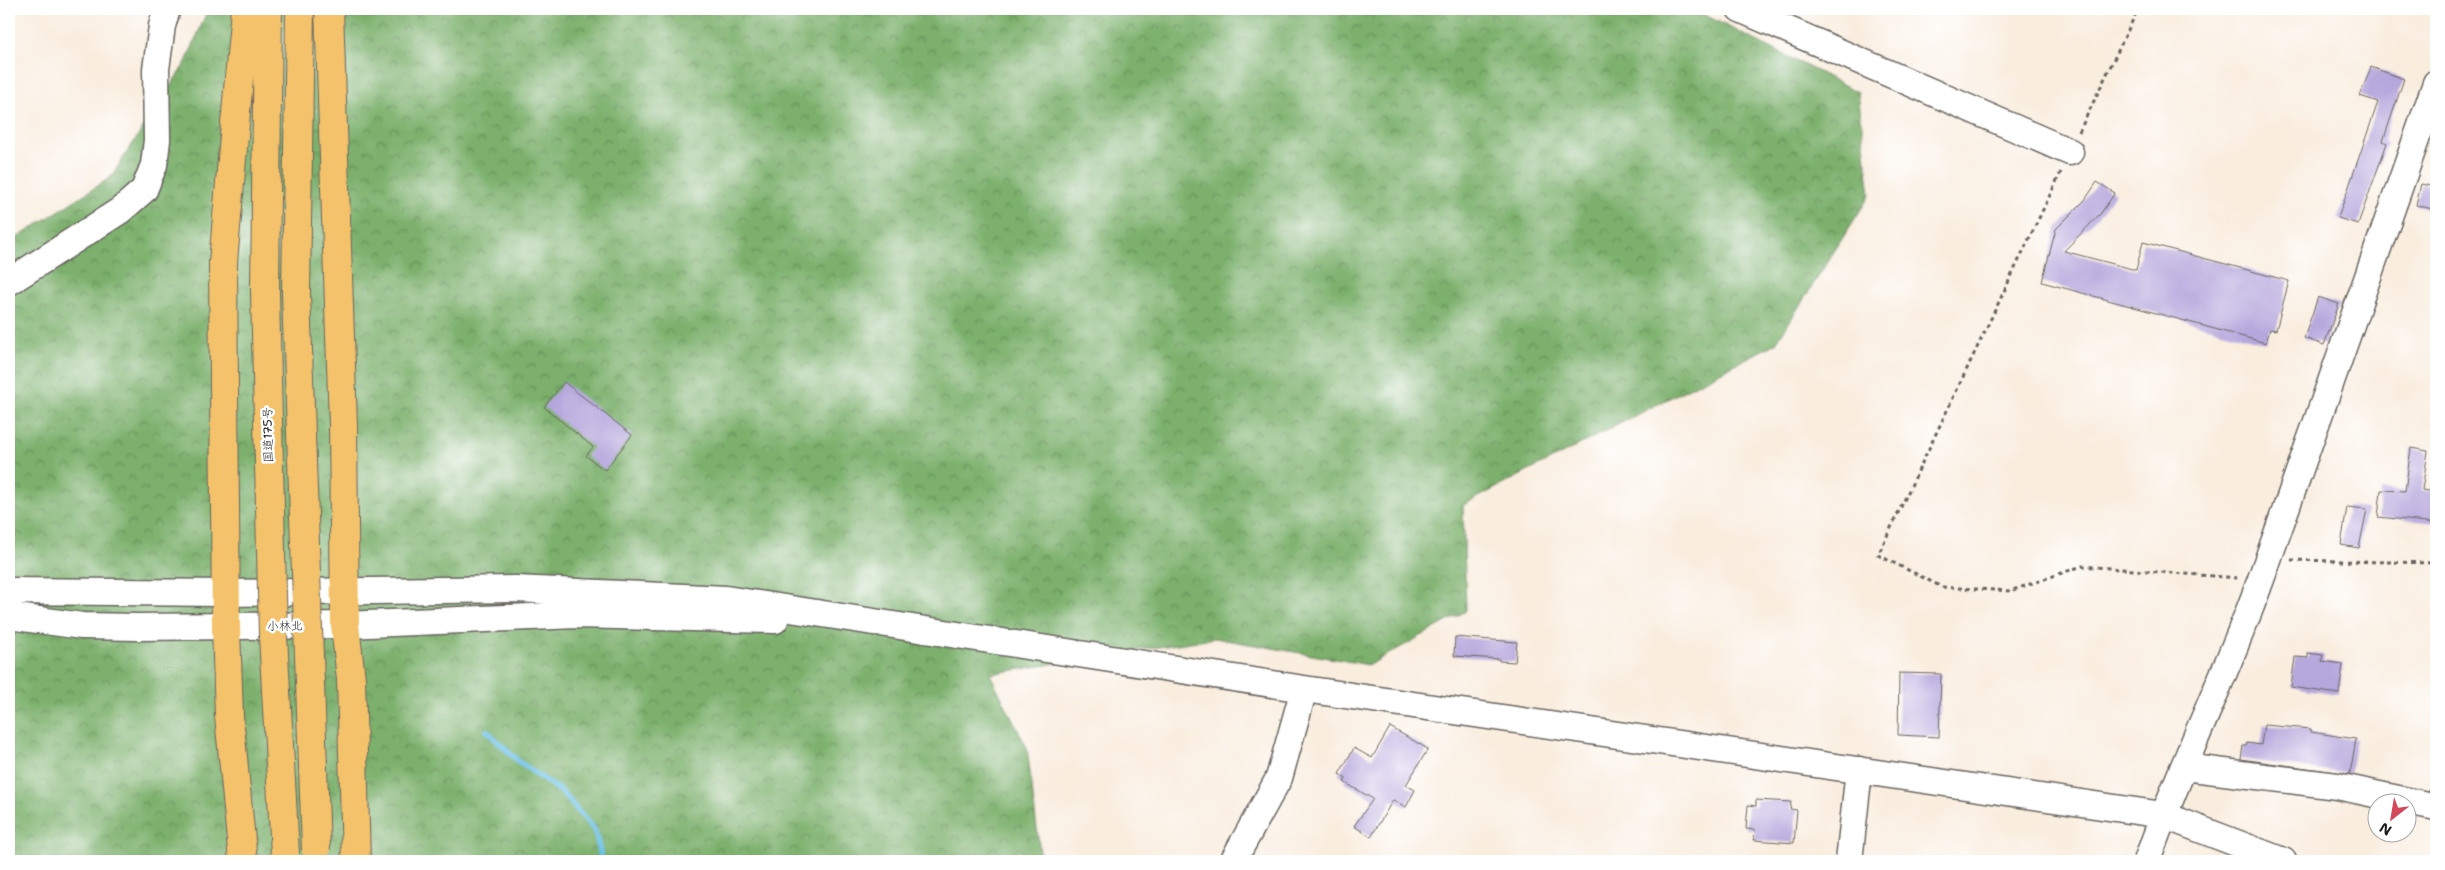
<svg xmlns="http://www.w3.org/2000/svg" width="2445" height="870" font-family="'Shantell Sans','Klee One',sans-serif">
	<style>
		.forest { fill: url(#forest-crowns); stroke: #4c6644 }
		.lines { fill: none; stroke-linecap: round; stroke-linejoin: round }
		.stream { stroke: #6bc1e8; stroke-width: 5.5 }
		.building { fill: #b5a6dc }
		.minor-casing { stroke: #696560; stroke-width: 29 }
		.highway-casing { stroke: #696560; stroke-width: 30 }
		.path { stroke: #696560; stroke-width: 3; stroke-dasharray: 4 4; stroke-linecap: butt }
		.minor { stroke: #fff; stroke-width: 26 }
		.highway { stroke: #f3c26a; stroke-width: 28 }
		.highway-bridge-casing { stroke: #696560; stroke-width: 30; stroke-linecap: butt }
		.highway-bridge { stroke: #f3c26a; stroke-width: 28 }
		.labels { text-anchor: middle; stroke-width: 5; stroke-linejoin: round; paint-order: stroke }
		.street-label { font-size: 12px; fill: #1c1c1c; stroke: #fff }
	</style>
	<defs>
		<pattern id="forest-crowns" width="20" height="18" patternUnits="userSpaceOnUse" patternTransform="scale(1.25)"><rect width="20" height="18" fill="#7bb06c"/><path d="M2 6a3 3 0 1 1 6 0M12 15a3 3 0 1 1 6 0" fill="none" stroke="#648e58"/></pattern>
	</defs>
	<rect width="100%" height="100%" fill="#fff"/>
	<filter id="ink" filterUnits="userSpaceOnUse"><feTurbulence type="fractalNoise" baseFrequency=".02" numOctaves="2"/><feDisplacementMap in="SourceGraphic" scale="10" xChannelSelector="R" yChannelSelector="G"/><feConvolveMatrix kernelMatrix="1 2 1 2 8 2 1 2 1" color-interpolation-filters="sRGB"/></filter>
	<filter id="wash" filterUnits="userSpaceOnUse"><feTurbulence type="fractalNoise" baseFrequency=".0096" numOctaves="4" result="noise"/><feDisplacementMap in="SourceGraphic" scale="20" xChannelSelector="R" yChannelSelector="G"/><feGaussianBlur stdDeviation="1.12" result="paint"/><feColorMatrix in="noise" values="0 0 0 0 0 0 0 0 0 0 0 0 0 0 0 0 0 1.4 0 .05"/><feComposite in="paint" operator="in"/></filter>
	<g filter="url(#wash)">
		<rect width="100%" height="100%" fill="#f9edde"/>
		<path class="forest" d="M208,9H1693L1858,92L1870,195L1776,343L1463,505L1466,611L1369,665L1215,638L990,674L1027,748L1041,861H9V243L111,177L186,62Z"/>
		<g class="lines">
			<path class="stream" d="M487,731L519,762L562,792L595,831L602,861"/>
		</g>
		<g id="blocks">
			<path class="building" d="M2371,67L2404,79L2383,141L2387,143L2358,224L2338,218L2378,102L2360,96Z
				M2097,182L2115,193L2101,213L2064,251L2136,270L2143,242L2289,281L2276,330L2270,329L2266,343L2042,282L2056,229L2085,200Z
				M2421,184L2436,187V210L2416,205Z
				M2318,297L2339,304L2324,345L2304,338Z
				M564,382L632,435L605,470L586,456L593,447L544,407Z
				M2411,448L2428,451L2422,490L2436,492V523L2378,517L2381,490L2405,491Z
				M2347,507L2367,509L2359,548L2341,545Z
				M1455,637L1517,642L1515,662L1499,661V659L1454,656Z
				M2308,653L2323,655L2322,661L2343,664L2339,694L2291,687L2295,657L2308,658Z
				M1899,673L1941,674L1939,737L1898,735Z
				M2264,725L2311,729V732L2356,739L2350,774L2241,759L2243,746H2246L2247,743L2261,745Z
				M1390,727L1428,749L1406,785L1415,790L1406,807L1393,800L1371,837L1354,826L1373,799L1344,782L1346,779L1339,774L1354,748L1372,758Z
				M1756,800L1791,802L1790,809L1797,810L1794,843L1754,840L1755,830L1746,829L1748,805L1756,806Z"/>
		</g>
	</g>
	<g filter="url(#ink)">
		<use href="#blocks" fill-opacity="0" stroke="#696560" stroke-width="1"/>
		<g class="lines">
			<defs>
				<path id="minor" d="M1740,9L2070,152
					M9,282L121,210L144,190L154,165L157,140L156,69L162,26L167,9
					M9,591L225,593L515,589L726,599L1304,689L2163,815L2283,861
					M9,616L82,626L138,627L345,625L577,615L775,620
					M2184,767L2337,786L2436,807
					M1233,861L1279,778L1304,689
					M1849,861L1859,770
					M2147,861C2180,765 2227,674 2261,579C2320,414 2378,248 2436,83"/>
				<path id="highway" d="M329,9L343,425L345,625L351,679L356,861
					M265,292L268,9
					M296,294L300,9
					M243,861L229,716L226,627L223,263L245,9"/>
			</defs>
			<use href="#minor" class="minor-casing"/>
			<use href="#highway" class="highway-casing"/>
			<path class="path" d="M2079,132L2138,9
				M2061,172L1878,555L1942,587L2010,591L2082,566L2238,578
				M2291,560L2436,563"/>
			<use href="#minor" class="minor"/>
			<use href="#highway" class="highway"/>
			<defs>
				<path id="highway-bridge" d="M265,292L273,636L285,854
					M296,294L316,850"/>
			</defs>
			<use href="#highway-bridge" class="highway-bridge-casing"/>
			<use href="#highway-bridge" class="highway-bridge"/>
		</g>
	</g>
	<g class="labels">
		<g class="street-label">
			<text transform="translate(268 435) rotate(-91)" y="4">国道175号</text>
			<text transform="translate(285 626) rotate(-1)" y="4">小林北</text>
		</g>
	</g>
	<rect width="2445" height="870" fill="none" stroke="#fff" stroke-width="30"/>
	<g transform="translate(2392 818) rotate(211)"><circle r="24" fill="#ffffff" stroke="#a4a4a4"/>
	<path d="M0-4L9 19L0 12L-9 19Z" fill="#d1495b"/>
	<text y="-8" font-size="14" font-weight="bold" text-anchor="middle" fill="#1c1c1c">N</text>
	</g>
</svg>
